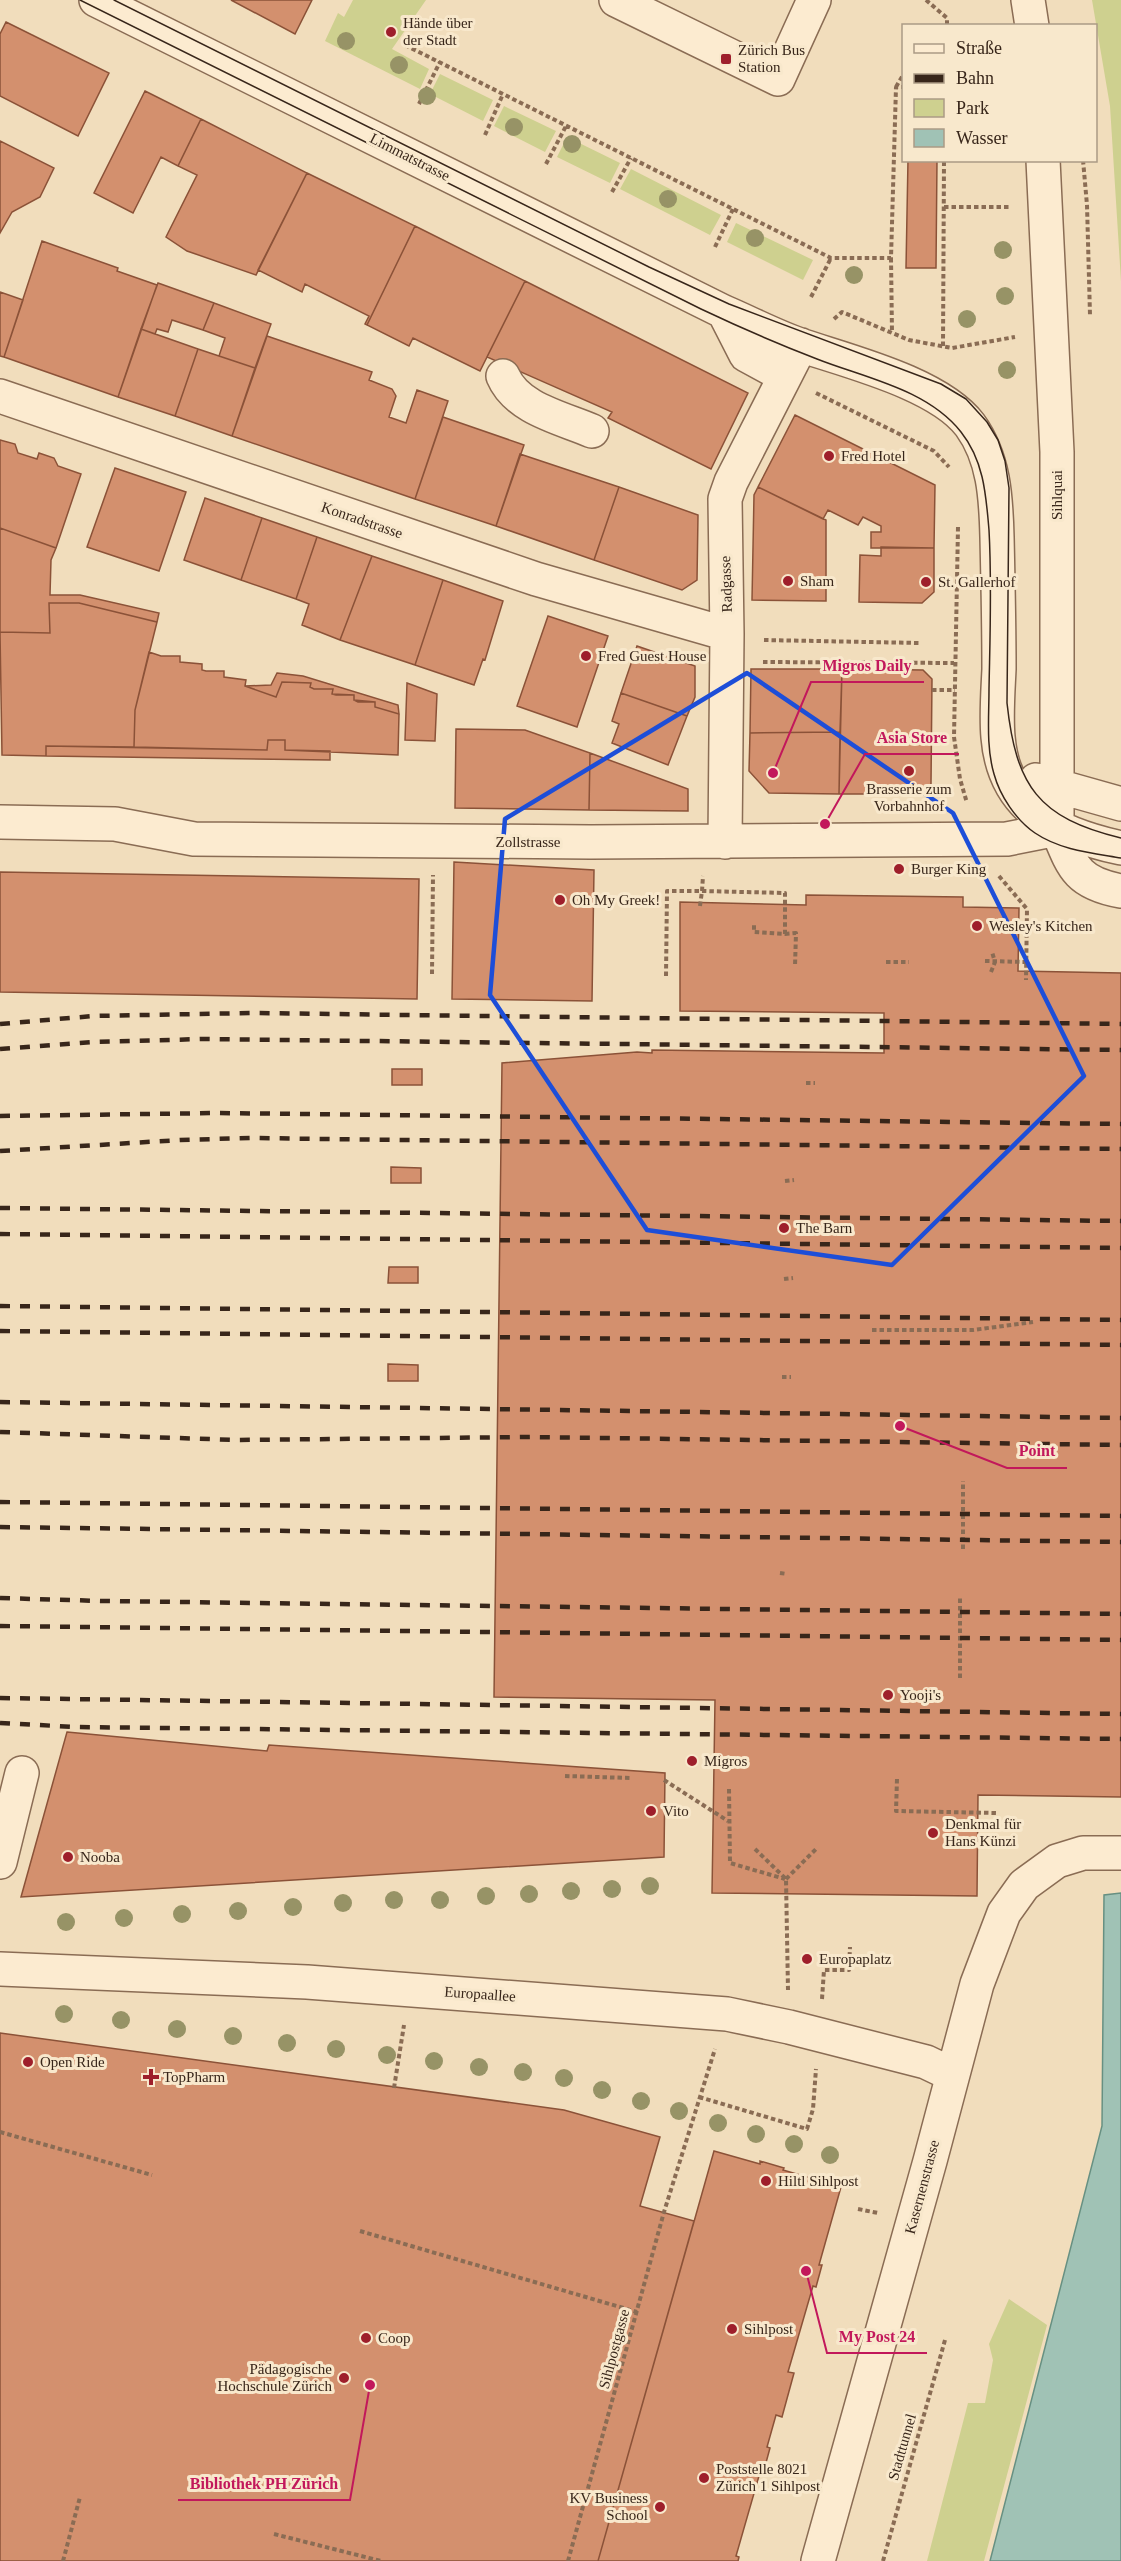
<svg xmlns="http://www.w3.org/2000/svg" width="1121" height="2561" font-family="Georgia,serif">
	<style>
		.green { fill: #ced08f }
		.water { fill: #a0c2b5; stroke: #679082; stroke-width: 1.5 }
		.building { fill: #d3906e; stroke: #8b5238; stroke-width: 1.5 }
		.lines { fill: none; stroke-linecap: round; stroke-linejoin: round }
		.minor-casing { stroke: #8a6c54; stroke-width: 36 }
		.path { stroke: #8a6c54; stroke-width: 4; stroke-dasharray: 4.5 3; stroke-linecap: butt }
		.minor { stroke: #fcebd0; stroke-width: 33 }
		.tram { stroke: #38261a; stroke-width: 1.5 }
		.rail { stroke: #38261a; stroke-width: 4.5; stroke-dasharray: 10 10; stroke-linecap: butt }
		.tree { fill: #979366 }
		.marked { fill: none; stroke: #1d4ed8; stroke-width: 4.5; stroke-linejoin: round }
		.poi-dot { fill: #9e1f2b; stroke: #f8e8cc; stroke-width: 2 }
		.labels { text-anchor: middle; stroke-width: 6; stroke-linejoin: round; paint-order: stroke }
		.poi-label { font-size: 15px; fill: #38261a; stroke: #f8e8cc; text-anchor: start }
		.street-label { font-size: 15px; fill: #38261a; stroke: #f8e8cc }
		.leader { fill: none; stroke: #c2185b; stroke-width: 2 }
		.callout-dot { fill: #c2185b; stroke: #f8e8cc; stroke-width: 2 }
		.callout-label { font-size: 16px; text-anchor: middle; font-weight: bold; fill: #c2185b; stroke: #f8e8cc; stroke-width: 6; stroke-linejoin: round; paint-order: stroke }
	</style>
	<rect width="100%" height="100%" fill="#f1ddbc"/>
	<path class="green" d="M353,0H426L392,49L429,69L420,89L325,41L338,13L344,17Z
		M1092,0H1121V281L1110,106Z
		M440,74L493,100L483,121L430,94Z
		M504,106L556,131L545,152L494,126Z
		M567,137L620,163L610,183L557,157Z
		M631,169L721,215L710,235L620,189Z
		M736,223L813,260L803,280L727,242Z
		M1009,2299L1047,2325L984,2561H927L968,2403H985L993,2360L989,2344Z"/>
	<path class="water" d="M1121,1893V2561H990L1102,2126L1104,1895Z"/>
	<path class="building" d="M231,0H312L295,34Z
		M6,22L109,73L78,136L0,96V34Z
		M145,91L201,119L178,166L161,157L133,213L94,193Z
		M201,119L307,173L256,275L187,251L166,237L197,175L178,166Z
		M0,141L54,168L40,197L12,212L0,233Z
		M908,160H937L936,268H906Z
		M307,173L415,226L367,325L365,324L369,316L305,284L302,292L258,270Z
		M415,226L525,281L480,371L413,338L409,346L367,325Z
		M42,241L118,268L117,271L157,285L118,397L4,357Z
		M525,281L748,393L711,469L608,418L612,412L487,357Z
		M158,283L214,303L203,330L172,320L168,332L157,329L155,334L141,329Z
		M0,292L23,300L4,357L0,356Z
		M214,303L271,324L255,368L219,356L225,338L203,330Z
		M141,329L198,349L175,416L118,397Z
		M267,336L372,372L369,380L392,389L396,396L389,417L406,423L417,390L448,401L415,499L232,436Z
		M198,349L255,368L232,436L175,416Z
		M795,415L935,485L934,548H871V532H881V526L863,517L858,525L828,510L823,519L758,487Z
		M443,417L524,445L496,526L415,499Z
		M0,440L15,444L18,453L37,459L39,453L54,458L58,466L81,474L56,548L0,528Z
		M520,454L619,487L594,560L496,526Z
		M115,468L186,492L159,571L87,547Z
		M619,487L698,515L697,580L682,590L594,560Z
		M758,487L826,520V601L752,600L754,495Z
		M205,498L262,518L241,580L184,560Z
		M262,518L317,537L296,599L241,580Z
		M0,528L56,548L51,560L50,595H80L159,613L157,622L79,603H49L50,633L0,632Z
		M317,537L372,556L340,640L302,625L309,604L296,599Z
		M881,547L934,548V592L922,603L859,602L860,555L881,556Z
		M372,556L443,580L415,665L340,640Z
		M443,580L503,601L485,660L483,659L474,685L415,665Z
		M49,603H79L157,622L135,710L134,747L46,746V756L2,755L0,632L50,633Z
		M548,616L608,636L577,727L517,706Z
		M637,646L695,666V697L687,716L621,693Z
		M149,652L161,656H180V662L202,664V670L206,671H224V677L246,680L245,686L276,697L282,682L311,683L310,687L314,689H333L332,694L354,695V700L358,702H375V707L399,714L398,755L285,750V740H268L267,750L134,747L135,710Z
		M751,669H842L840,732L750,733Z
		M842,669L923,670L932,679L931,784L921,794H839Z
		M277,673L303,676L398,705L399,714L375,707V702L354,700V695H336L332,694L333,689H314L310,687L311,683L282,682L276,697L245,686L271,685Z
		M407,683L437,694L435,741L405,740Z
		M621,693L687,716L668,765L612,743L619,724L612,721Z
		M456,729L525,730L590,753L589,810L455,808Z
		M840,732L839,794L769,793L749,771L750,733Z
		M268,740H285V750L330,751V760L46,756V746L267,750Z
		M590,753L688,789V811L589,810Z
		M454,862L594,870L592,1001L452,999Z
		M0,872L419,879L417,999L0,992Z
		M806,895L963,897V907L1019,908L1018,971L1121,973V1797L978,1795L977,1896L712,1893L715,1700L494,1697L502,1063L637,1052L652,1053V1050L884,1053V1013L680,1011V902L806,905Z
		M392,1069H422V1085H392Z
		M391,1167L421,1168V1183H391Z
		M389,1267H418V1283H388Z
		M388,1364L418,1365V1381H388Z
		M67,1732L267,1751L269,1745L665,1773L664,1857L21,1897Z
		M0,2033L564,2110L660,2137L640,2206L694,2221L598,2561H0Z
		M714,2151L760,2164V2161L784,2168L783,2170L841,2187L819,2265H822L816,2287L813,2286L788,2372L794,2373L782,2417L776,2415L767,2447L770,2448L764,2470L761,2469L736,2556L739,2557L738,2561H598Z"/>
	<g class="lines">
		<defs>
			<path id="minor" d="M96,0L724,312C750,323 776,337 803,346C851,362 939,384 970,425C994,458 996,497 997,537C998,581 999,625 999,669C998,691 996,715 998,737C1004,810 1057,834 1121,848
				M616,0L778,79L814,0
				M1028,0L1032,26
				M1043,160L1057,452V829C1073,868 1077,883 1121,891
				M724,312L746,355L785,376
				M503,376C517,409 562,418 592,431
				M0,396L536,579L727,634
				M1036,780L1121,804
				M0,822L115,824L194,839L591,842L1007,839L1057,829
				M725,842L727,634L725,499L731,482L801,345
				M0,1862L22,1773
				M0,1969L307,1982L727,2014L789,2027L926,2062L951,2074
				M818,2561L930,2161L977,1984L1004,1913L1024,1885L1057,1861L1083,1853H1121"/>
		</defs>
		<use href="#minor" class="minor-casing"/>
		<path class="path" d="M926,0L947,18V26
			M405,45L831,258H891L896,87H904
			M896,87L903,75
			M419,104L440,62
			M485,135L503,94
			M1083,160L1087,205L1090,315
			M546,164L566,126
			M612,192L631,158
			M944,207H1010
			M715,247L733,209
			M891,258L892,333
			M811,297L831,258
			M834,319L842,312L909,340L952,348L1015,337
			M943,346L944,160
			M816,393L934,451L949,467
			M958,527L954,737L960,779L967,803
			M764,640L919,643
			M763,662L954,663
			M932,690H955
			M999,876L1027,909L1026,980
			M700,906L702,891L785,893V934L754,932V923
			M785,934L796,933L795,966
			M985,961L1027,962
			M886,962H909
			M991,972L995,962L992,952
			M432,974L433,875
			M666,976L667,891H702L703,876
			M806,1083H815
			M785,1181L794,1180
			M784,1279L793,1278
			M872,1330H973L1033,1322
			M782,1377H791
			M963,1549V1481
			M780,1573L787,1574
			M960,1678V1598
			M565,1776L630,1778
			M897,1779L896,1811L996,1813
			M664,1780L728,1821
			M729,1789L730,1863L785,1879
			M755,1849L786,1879L788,1990
			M786,1879L816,1849
			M822,1999L824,1970H849L850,1947
			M394,2088L404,2025
			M699,2097L807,2129L813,2109L816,2069
			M0,2132L152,2175
			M858,2209L878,2213
			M360,2231L637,2312
			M274,2534L381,2561
			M63,2561L80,2497
			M568,2561L664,2212L715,2049
			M883,2561L945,2340"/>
		<use href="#minor" class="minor"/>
		<path class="tram" d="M80,0L701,309C739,327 778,344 817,359C865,378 927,389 961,432C984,461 986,495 989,530C992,583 990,636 989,689C989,717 986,747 994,774C1000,796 1016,820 1035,833C1060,850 1092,853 1121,858
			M114,0L649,267L729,304L941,384L966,399L987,422L998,440L1005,461L1009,488L1007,703C1016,786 1038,818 1121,838"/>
		<path class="rail" d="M0,1024L93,1016L251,1013L1121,1024
			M0,1049L94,1042L203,1039L1121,1050
			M0,1116L219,1113L1121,1124
			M0,1151L180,1140L250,1138L1121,1149
			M0,1208L1121,1221
			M0,1234L1121,1248
			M0,1306L1121,1320
			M0,1331L1121,1345
			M0,1402L1121,1418
			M0,1432L236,1440L530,1437L1121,1445
			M0,1502L1121,1516
			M0,1527L1121,1542
			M0,1598L102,1601L1121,1614
			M0,1626L1121,1640
			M0,1698L1121,1714
			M0,1723L76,1727L1121,1739"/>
	</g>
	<g class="tree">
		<circle cx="346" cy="41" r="9"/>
		<circle cx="399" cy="65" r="9"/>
		<circle cx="427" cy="96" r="9"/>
		<circle cx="514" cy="127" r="9"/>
		<circle cx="572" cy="144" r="9"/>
		<circle cx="668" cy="199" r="9"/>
		<circle cx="755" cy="238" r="9"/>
		<circle cx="1003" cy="250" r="9"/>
		<circle cx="854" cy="275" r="9"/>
		<circle cx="1005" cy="296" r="9"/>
		<circle cx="967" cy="319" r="9"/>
		<circle cx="1007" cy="370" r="9"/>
		<circle cx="650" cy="1886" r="9"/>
		<circle cx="612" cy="1889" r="9"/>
		<circle cx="571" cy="1891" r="9"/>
		<circle cx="529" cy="1894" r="9"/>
		<circle cx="486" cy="1896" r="9"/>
		<circle cx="394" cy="1900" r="9"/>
		<circle cx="440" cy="1900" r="9"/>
		<circle cx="343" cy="1903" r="9"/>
		<circle cx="293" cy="1907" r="9"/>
		<circle cx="238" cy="1911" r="9"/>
		<circle cx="182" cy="1914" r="9"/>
		<circle cx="124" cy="1918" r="9"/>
		<circle cx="66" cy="1922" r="9"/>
		<circle cx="64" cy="2014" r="9"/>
		<circle cx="121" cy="2020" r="9"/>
		<circle cx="177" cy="2029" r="9"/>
		<circle cx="233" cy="2036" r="9"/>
		<circle cx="287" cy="2043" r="9"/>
		<circle cx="336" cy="2049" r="9"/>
		<circle cx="387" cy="2055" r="9"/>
		<circle cx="434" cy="2061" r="9"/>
		<circle cx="479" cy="2067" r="9"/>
		<circle cx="523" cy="2072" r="9"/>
		<circle cx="564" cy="2078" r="9"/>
		<circle cx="602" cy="2090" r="9"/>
		<circle cx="641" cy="2101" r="9"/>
		<circle cx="679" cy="2111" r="9"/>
		<circle cx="718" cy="2123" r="9"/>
		<circle cx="756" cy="2134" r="9"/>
		<circle cx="794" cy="2144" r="9"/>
		<circle cx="830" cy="2155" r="9"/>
	</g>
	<path class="marked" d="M747,673L953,813L1084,1076L892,1265L647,1230L490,995L505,819Z"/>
	<g class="poi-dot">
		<circle cx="391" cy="32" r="6"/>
		<rect x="720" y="53" width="12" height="12" rx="3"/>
		<circle cx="829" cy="456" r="6"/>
		<circle cx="788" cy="581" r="6"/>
		<circle cx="926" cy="582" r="6"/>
		<circle cx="586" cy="656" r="6"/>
		<circle cx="909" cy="771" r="6"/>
		<circle cx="899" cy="869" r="6"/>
		<circle cx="560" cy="900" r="6"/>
		<circle cx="977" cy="926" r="6"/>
		<circle cx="784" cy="1228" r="6"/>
		<circle cx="888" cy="1695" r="6"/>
		<circle cx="692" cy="1761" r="6"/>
		<circle cx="651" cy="1811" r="6"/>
		<circle cx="933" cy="1833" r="6"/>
		<circle cx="68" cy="1857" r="6"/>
		<circle cx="807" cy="1959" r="6"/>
		<circle cx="28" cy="2062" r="6"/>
		<path d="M148 2068h6v6h6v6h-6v6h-6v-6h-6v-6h6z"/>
		<circle cx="766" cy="2181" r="6"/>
		<circle cx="732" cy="2329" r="6"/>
		<circle cx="366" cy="2338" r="6"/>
		<circle cx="344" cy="2378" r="6"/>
		<circle cx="704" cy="2478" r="6"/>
		<circle cx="660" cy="2507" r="6"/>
	</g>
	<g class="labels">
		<g class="poi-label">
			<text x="403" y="28">Hände über<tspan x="403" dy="17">der Stadt</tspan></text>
			<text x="738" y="55">Zürich Bus<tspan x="738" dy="17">Station</tspan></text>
			<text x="841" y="461">Fred Hotel</text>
			<text x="800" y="586">Sham</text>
			<text x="938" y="587">St. Gallerhof</text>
			<text x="598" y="661">Fred Guest House</text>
			<text x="909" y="794" text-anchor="middle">Brasserie zum<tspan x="909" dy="17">Vorbahnhof</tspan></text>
			<text x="911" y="874">Burger King</text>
			<text x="572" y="905">Oh My Greek!</text>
			<text x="989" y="931">Wesley's Kitchen</text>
			<text x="796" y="1233">The Barn</text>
			<text x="900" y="1700">Yooji's</text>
			<text x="704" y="1766">Migros</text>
			<text x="663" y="1816">Vito</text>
			<text x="945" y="1829">Denkmal für<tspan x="945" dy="17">Hans Künzi</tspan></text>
			<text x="80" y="1862">Nooba</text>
			<text x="819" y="1964">Europaplatz</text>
			<text x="40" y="2067">Open Ride</text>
			<text x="163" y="2082">TopPharm</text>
			<text x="778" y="2186">Hiltl Sihlpost</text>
			<text x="744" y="2334">Sihlpost</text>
			<text x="378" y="2343">Coop</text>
			<text x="332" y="2374" text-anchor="end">Pädagogische<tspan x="332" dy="17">Hochschule Zürich</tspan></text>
			<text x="716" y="2474">Poststelle 8021<tspan x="716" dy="17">Zürich 1 Sihlpost</tspan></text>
			<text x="648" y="2503" text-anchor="end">KV Business<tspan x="648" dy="17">School</tspan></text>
		</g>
		<g class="street-label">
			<text transform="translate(410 157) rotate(27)" y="5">Limmatstrasse</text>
			<text transform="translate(1057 495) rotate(-90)" y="5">Sihlquai</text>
			<text transform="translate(362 520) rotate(19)" y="5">Konradstrasse</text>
			<text transform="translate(726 584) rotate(-92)" y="5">Radgasse</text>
			<text x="528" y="847">Zollstrasse</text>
			<text transform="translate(480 1994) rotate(4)" y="5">Europaallee</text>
			<text transform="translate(922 2187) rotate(-75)" y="5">Kasernenstrasse</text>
			<text transform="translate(614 2349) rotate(-75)" y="5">Sihlpostgasse</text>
			<text transform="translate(902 2447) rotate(-74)" y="5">Stadttunnel</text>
		</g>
	</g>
	<path class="leader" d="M773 773L811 682H924M825 824L865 754H959M900 1426L1007 1468H1067M806 2271L827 2353H927M370 2385L350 2500H178"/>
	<g class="callout-dot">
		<circle cx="773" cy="773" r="6"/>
		<circle cx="825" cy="824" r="6"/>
		<circle cx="900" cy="1426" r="6"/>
		<circle cx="806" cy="2271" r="6"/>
		<circle cx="370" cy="2385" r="6"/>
	</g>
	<g class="callout-label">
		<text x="867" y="671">Migros Daily</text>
		<text x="912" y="743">Asia Store</text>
		<text x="1037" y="1456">Point</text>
		<text x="877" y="2342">My Post 24</text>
		<text x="264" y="2489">Bibliothek PH Zürich</text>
	</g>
	<rect x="902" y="24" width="195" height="138" fill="#f8e8cc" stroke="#ab9a85" stroke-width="1.5"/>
	<rect x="914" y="44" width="30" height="9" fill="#fcebd0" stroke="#ab9a85" stroke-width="1.5"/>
	<text x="956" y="54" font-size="18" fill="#38261a">Straße</text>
	<rect x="914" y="74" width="30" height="9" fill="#38261a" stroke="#ab9a85" stroke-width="1.5"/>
	<text x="956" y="84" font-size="18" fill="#38261a">Bahn</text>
	<rect x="914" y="99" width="30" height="18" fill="#ced08f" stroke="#ab9a85" stroke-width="1.5"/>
	<text x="956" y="114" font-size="18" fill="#38261a">Park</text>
	<rect x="914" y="129" width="30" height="18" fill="#a0c2b5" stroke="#ab9a85" stroke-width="1.5"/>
	<text x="956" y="144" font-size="18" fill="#38261a">Wasser</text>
</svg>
